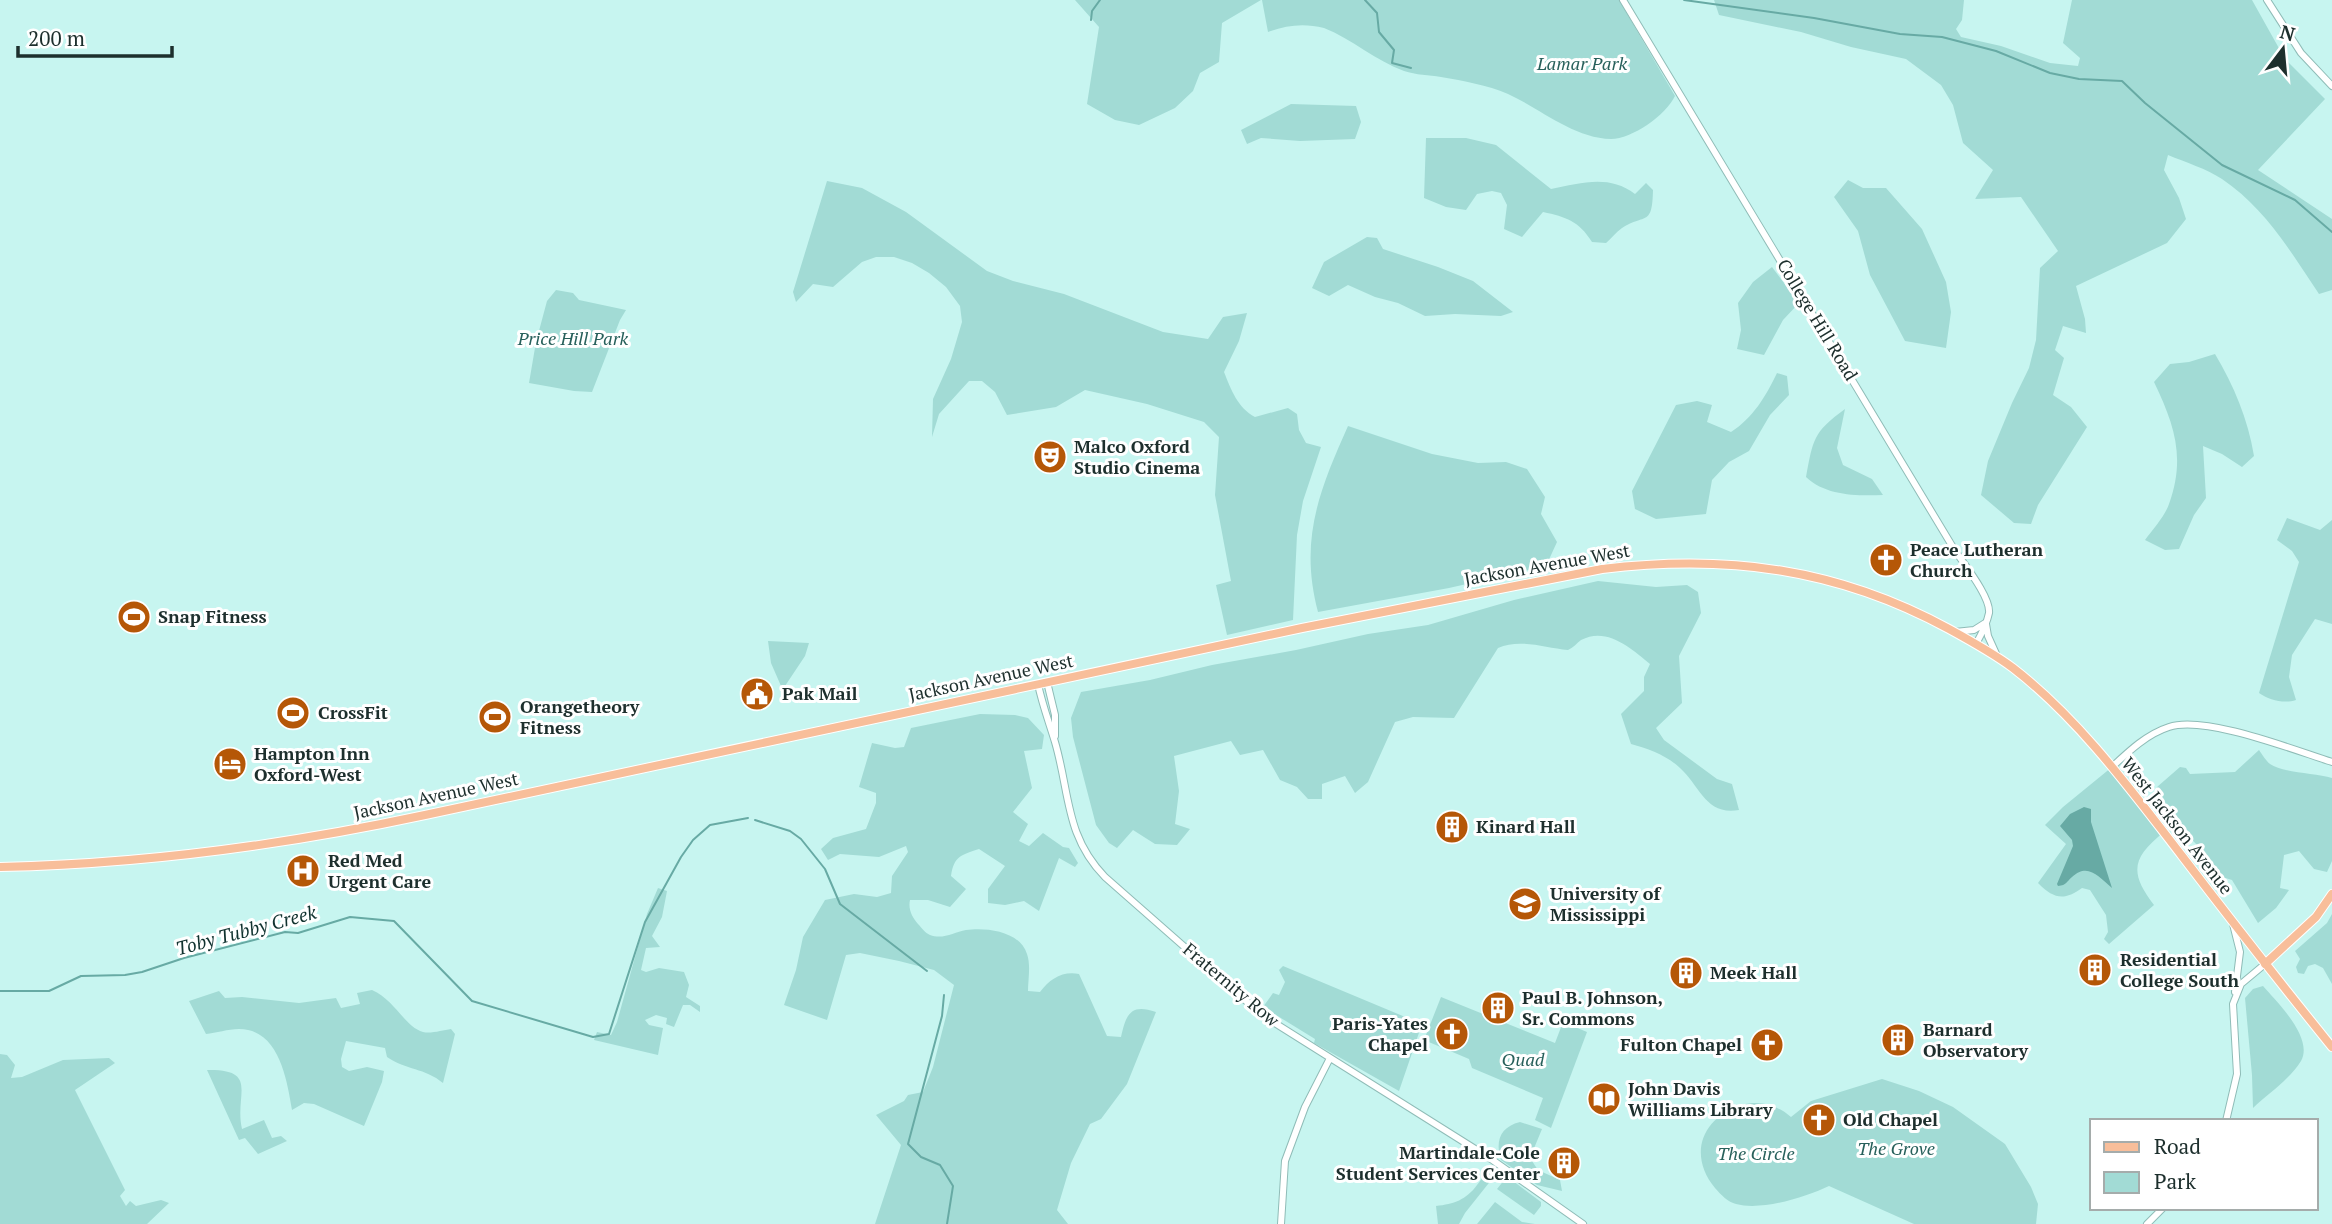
<svg xmlns="http://www.w3.org/2000/svg" width="2332" height="1224" font-family="'PT Serif',serif">
	<style>
		.green { fill: #a2dbd5 }
		.water { fill: #67aaa4 }
		.lines { fill: none; stroke-linecap: round; stroke-linejoin: round }
		.stream { stroke: #67aaa4; stroke-width: 2 }
		.minor-casing { stroke: #8fbcb7; stroke-width: 8 }
		.major-casing { stroke: #fff; stroke-width: 10 }
		.minor { stroke: #fff; stroke-width: 6 }
		.major { stroke: #f8be9a; stroke-width: 8 }
		.labels { text-anchor: middle; stroke-width: 6; stroke-linejoin: round; paint-order: stroke }
		.park-label { font-size: 18px; font-style: italic; fill: #27605b; stroke: #fff }
		.street-label { font-size: 18px; fill: #1d2f2d; stroke: #fff }
		.poi-label { font-size: 18px; font-weight: bold; fill: #1d2f2d; stroke: #fff; text-anchor: start }
		.water-label { font-size: 19px; font-style: italic; fill: #10322f; stroke: #fff }
	</style>
	<rect width="100%" height="100%" fill="#c7f5f0"/>
	<path class="green" d="M1075,0H1261L1222,23L1219,62L1200,73L1193,91L1175,108L1139,125L1115,120L1087,104L1099,27Z
		M1262,0H1619L1675,96C1666,115 1632,139 1611,139C1573,138 1541,109 1508,94C1487,85 1464,81 1441,77C1429,75 1416,75 1404,71C1376,61 1352,39 1324,28C1304,23 1287,25 1268,32Z
		M1714,0H1964L1962,20L1956,29L1961,37L2001,46L2050,63L2078,66L2080,58L2063,43L2072,0H2252L2285,59L2325,99L2258,170L2332,219V290L2319,294C2291,252 2265,208 2222,179C2207,169 2185,162 2168,155L2164,170L2179,198L2186,219L2167,243L2076,286L2085,319L2086,333L2063,326L2055,350L2064,358L2053,395L2071,407L2087,427L2038,505L2031,524L2014,523L1981,495L1988,461L2012,403L2029,368L2036,340L2040,268L2058,251L2021,197L1975,199L1993,170L1963,143L1953,105L1941,85L1906,59L1851,47L1801,32L1719,15Z
		M1291,104L1356,106L1361,122L1355,139L1300,141L1261,138L1247,144L1241,130Z
		M1426,138H1466L1496,145L1551,189C1581,183 1609,174 1635,194L1646,183L1653,190C1652,227 1646,213 1622,228C1616,232 1611,239 1606,243L1592,242C1579,221 1566,217 1543,212L1522,237L1504,229L1507,205L1501,193L1492,191L1477,194L1466,210L1446,207L1424,198Z
		M1848,180L1863,188H1886L1922,229L1946,282L1951,312L1946,348L1905,341L1870,275L1858,231L1834,197Z
		M827,181L862,188L906,212L987,271L1013,281L1064,294L1163,332L1208,339L1223,317L1247,313L1239,341L1224,372C1231,390 1238,408 1255,417L1288,408L1297,414L1299,430L1306,443L1321,447L1303,501L1297,535L1293,620L1227,635L1216,585L1231,581L1215,495L1219,437L1204,422L1147,404L1085,390L1056,407L1007,415L995,392L982,381H969L939,414L932,437L933,399L951,359L962,322L960,306L946,287L929,273L912,263L894,257H876L862,262L833,287L813,284L796,302L793,292Z
		M1367,237L1377,238L1383,249L1438,267L1473,281L1513,312L1501,316L1455,314L1425,316L1398,303L1375,297L1348,285L1329,296L1312,288L1324,262Z
		M1772,267L1799,303L1783,320L1764,355L1737,349L1741,330L1738,303L1753,282Z
		M556,290L573,293L579,300L626,310L620,320L592,392L574,391L529,383L536,342L547,301Z
		M2215,354C2234,386 2248,419 2254,456L2242,467L2222,454L2203,446L2206,498L2194,515L2179,549L2165,550L2145,540C2153,529 2165,516 2169,504C2186,457 2174,424 2154,382L2170,364L2189,362Z
		M1777,373L1787,376L1789,395L1770,415L1749,451L1729,462L1712,480L1706,514L1656,519L1635,509L1632,491L1676,405L1697,401L1712,405L1707,422L1731,432C1753,418 1766,396 1777,373Z
		M1845,409L1837,448L1843,465L1872,479L1883,495C1857,496 1826,496 1806,477C1813,440 1813,432 1845,409Z
		M1348,426L1432,454L1478,463L1506,462L1527,469L1545,497L1541,514L1557,542L1546,566L1449,588L1318,612C1299,540 1319,491 1348,426Z
		M2287,518L2320,530L2332,520V624L2315,619L2292,655L2289,677L2296,700C2284,704 2269,700 2259,693L2299,562L2292,551L2277,540Z
		M1598,581L1656,587L1687,585L1698,592L1701,613L1679,656L1682,703L1656,728L1664,740L1717,779L1732,784L1739,810C1706,816 1700,786 1680,768C1666,755 1649,749 1631,744L1621,714L1644,691V677L1650,664C1632,649 1607,626 1581,640C1577,643 1573,648 1568,650C1545,648 1520,638 1498,648L1454,718L1413,717L1395,722L1368,782L1355,793L1345,776L1322,784V799H1308L1297,787L1280,780L1263,750L1240,755L1231,741L1174,756L1179,791L1175,824L1190,829L1177,845L1155,844L1133,830L1117,848L1109,843L1096,825L1073,737L1071,718L1081,692L1150,680L1212,665L1296,650L1368,634L1428,625L1514,600Z
		M768,641L809,643L805,656L785,686H781L771,663Z
		M980,714L1015,715L1028,718L1044,735L1042,749L1024,751L1032,788L1013,812L1028,824L1019,841L1029,846L1043,833L1063,847L1069,848L1078,863L1075,867L1059,858L1039,911L1024,901L1005,905L988,903V889L1005,866L979,849C961,855 954,856 951,876L966,889L950,907L928,900H910C908,909 912,917 918,924C922,928 925,933 930,935C943,940 954,932 966,930C986,927 1020,931 1027,954C1031,965 1028,980 1028,991L1040,992C1050,979 1062,971 1079,974L1107,1036L1121,1037C1126,1015 1130,1003 1156,1012L1127,1084L1101,1119L1090,1124L1071,1163L1057,1210L1068,1224H875L901,1145L876,1115L904,1101L908,1095L923,1092L933,1067L954,985L934,970L899,961L860,953L846,955L827,1020L784,1005L796,970L803,937L825,900L854,894L877,897L891,893L892,876L908,852L906,846L879,857L840,854L828,860L821,849L833,838L866,829L876,803V793L859,787L872,743L895,748L904,747L911,728Z
		M2259,750C2262,754 2266,761 2270,764C2283,773 2315,773 2332,778V861L2327,872L2314,869L2299,851L2284,855L2280,888L2289,890L2276,908L2258,923L2232,880L2216,875L2198,846L2175,822L2157,787L2180,767L2186,768L2190,774L2235,772Z
		M2112,767L2164,832C2132,858 2129,872 2154,905L2109,944L2104,939L2108,932L2106,915L2090,890L2082,888C2064,901 2054,899 2038,883L2066,844L2045,825L2063,807Z
		M658,888L667,891L662,917L652,936L660,947L646,948L641,970L646,972L659,968L684,972L689,985L686,997L700,1006V1012L690,1005H683L674,1027L666,1024L667,1018L656,1015L645,1020L649,1025L663,1028L658,1055L594,1040L597,1032L611,1035L617,1022L647,914Z
		M2332,914V984L2323,968L2315,964L2308,966L2304,974L2298,973L2296,967L2300,959L2295,951L2327,923Z
		M1283,966L1422,1024L1399,1091L1314,1043L1315,1039L1263,1007L1273,993L1279,995L1285,982L1279,970Z
		M2263,986C2277,1002 2314,1038 2301,1061C2290,1079 2268,1094 2253,1108L2252,1075L2245,998L2253,989Z
		M372,990C395,1000 405,1027 423,1032C431,1034 443,1030 451,1029L455,1034L443,1083C425,1068 406,1070 387,1057L385,1048L346,1041L341,1059L342,1067L349,1071L367,1067L384,1071L382,1082L364,1126L314,1104L304,1103L292,1110C287,1080 279,1029 239,1029C228,1029 216,1033 206,1034L189,1001L219,991L225,998L242,997L299,1003L336,998L341,1008L360,1004L357,993Z
		M1441,997L1555,1043L1563,1022L1587,1032L1551,1128L1535,1120L1543,1098L1472,1068L1469,1059L1424,1040Z
		M0,1054L7,1055L15,1065L11,1078L22,1077L63,1060L109,1058L115,1063L75,1090L125,1190L120,1196L126,1206L130,1201L136,1206L161,1200L169,1203L147,1224H0Z
		M207,1070C260,1069 234,1095 242,1129L264,1120L272,1138L281,1136L287,1141L258,1154L245,1138L239,1140Z
		M1882,1079L1919,1091L1953,1107L2005,1144L2031,1187L2038,1204L2036,1224H1914L1829,1186C1806,1197 1762,1211 1736,1204C1728,1202 1721,1195 1715,1188C1688,1155 1701,1118 1742,1105C1760,1100 1777,1105 1791,1117L1811,1101Z
		M1520,1122L1542,1129L1530,1158L1538,1170L1560,1180L1562,1191L1537,1185L1501,1160C1495,1141 1500,1127 1520,1122Z
		M1493,1167L1500,1175L1496,1174L1465,1213L1459,1224H1438L1436,1206C1454,1204 1466,1200 1477,1185C1483,1178 1485,1171 1493,1167Z
		M1509,1178L1541,1202V1206L1534,1215L1497,1189L1505,1179Z
		M1495,1202L1522,1222L1535,1224H1477Z"/>
	<path class="water" d="M2084,807L2091,809V822L2112,888C2099,877 2088,862 2072,877C2066,882 2067,885 2058,886L2057,884L2073,846L2072,840L2060,826L2070,814Z"/>
	<g class="lines">
		<path class="stream" d="M1365,0L1377,13L1379,32L1394,50L1392,63L1411,68
			M1684,0L1814,18L1900,34L1942,37L1996,51L2050,73L2079,79L2122,81L2145,103L2222,165L2295,200L2332,232
			M1091,20L1092,11L1100,0
			M755,820L790,831L801,839L825,869L840,904L927,971
			M0,991H49L81,976L125,975L142,972L184,958L285,932L298,933L350,917L394,921L472,1001L593,1037L609,1034L645,922L681,857L693,840L710,825L748,818
			M944,995L942,1016L908,1144L921,1157L940,1165L953,1186L947,1224"/>
		<defs>
			<path id="minor" d="M1623,0L1954,549C1963,563 1991,597 1989,613C1987,623 1981,635 1976,644
				M2267,0L2301,53L2332,86
				M1986,624L1988,636L1997,656
				M1955,632L1974,630L1985,623
				M1047,682L1055,715V736
				M1038,684C1042,704 1049,722 1055,742C1070,793 1065,836 1105,877L1262,1015L1491,1159L1583,1224
				M2112,767C2129,751 2147,734 2169,727C2205,715 2294,750 2332,762
				M2233,924L2240,952L2235,992
				M2226,1121L2237,1074L2233,1004L2241,984L2265,964
				M1281,1224L1285,1161L1305,1107L1330,1058
				M2147,1224L2163,1208"/>
			<path id="major" d="M0,867C144,864 285,845 425,815L1302,628L1602,569C1727,554 1837,568 1949,629C1971,641 1993,653 2013,668C2079,719 2131,790 2182,856C2231,920 2281,984 2332,1047
				M2265,964L2316,917L2332,894"/>
		</defs>
		<use href="#minor" class="minor-casing"/>
		<use href="#major" class="major-casing"/>
		<use href="#minor" class="minor"/>
		<use href="#major" class="major"/>
	</g>
	<defs>
		<symbol id="theatre-disc" viewBox="-11 -11 22 22"><circle r="9.5" fill="#b55707" stroke="#fff"/><path d="M-5-5.5Q0-4 5-5.5V0Q5 5 0 6Q-5 5-5 0ZM-3.3-2.5H-1v1.5H-3.3ZM1-2.5H3.3v1.5H1ZM-2.8 1Q0 5.5 2.8 1Z" fill="#fff"/></symbol>
		<symbol id="church-disc" viewBox="-11 -11 22 22"><circle r="9.5" fill="#b55707" stroke="#fff"/><path d="M-1.2-6h2.4v3.5h3.3v2.4h-3.3V6h-2.4V-.1h-3.3v-2.4h3.3Z" fill="#fff"/></symbol>
		<symbol id="stadium-disc" viewBox="-11 -11 22 22"><circle r="9.5" fill="#b55707" stroke="#fff"/><path d="M0-5a6.5 5 0 1 0 0 10a6.5 5 0 1 0 0-10ZM-3.5-1.8h7v3.6h-7Z" fill="#fff"/></symbol>
		<symbol id="civic-disc" viewBox="-11 -11 22 22"><circle r="9.5" fill="#b55707" stroke="#fff"/><path d="M-.6-6.5H3V-4.5H.6V-3L4-1V1h2V6H-6V1h2V-1L-.6-3ZM-1.2 2.5V6h2.4V2.5Z" fill="#fff"/></symbol>
		<symbol id="hotel-disc" viewBox="-11 -11 22 22"><circle r="9.5" fill="#b55707" stroke="#fff"/><path d="M-6-4.5h1.5V1H6V5H4.5V3h-9V5H-6ZM-4 0a1.8 1.8 0 1 1 3.6 0ZM.5 0V-2.5h3Q6-2.5 6 0Z" fill="#fff"/></symbol>
		<symbol id="building-disc" viewBox="-11 -11 22 22"><circle r="9.5" fill="#b55707" stroke="#fff"/><path d="M-4-6H4V6H1V3H-1V6H-4ZM-2.5-4.3h1.7v1.8h-1.7ZM.8-4.3h1.7v1.8H.8ZM-2.5-1h1.7V.8h-1.7ZM.8-1h1.7V.8H.8Z" fill="#fff"/></symbol>
		<symbol id="hospital-disc" viewBox="-11 -11 22 22"><circle r="9.5" fill="#b55707" stroke="#fff"/><path d="M-5-5h3v3.5h4V-5h3V5h-3V1.5h-4V5h-3Z" fill="#fff"/></symbol>
		<symbol id="university-disc" viewBox="-11 -11 22 22"><circle r="9.5" fill="#b55707" stroke="#fff"/><path d="M0-5L7-2L0 1L-7-2ZM-4 1L0 2.5L4 1V4Q0 6-4 4Z" fill="#fff"/></symbol>
		<symbol id="library-disc" viewBox="-11 -11 22 22"><circle r="9.5" fill="#b55707" stroke="#fff"/><path d="M-6-4Q-3-5.5-.7-3.5V5Q-3 3-6 4ZM6-4Q3-5.5 .7-3.5V5Q3 3 6 4Z" fill="#fff"/></symbol>
	</defs>
	<g fill-rule="evenodd">
		<use href="#theatre-disc" x="1031" y="438" width="38" height="38"/>
		<use href="#church-disc" x="1867" y="541" width="38" height="38"/>
		<use href="#stadium-disc" x="115" y="598" width="38" height="38"/>
		<use href="#civic-disc" x="738" y="675" width="38" height="38"/>
		<use href="#stadium-disc" x="274" y="694" width="38" height="38"/>
		<use href="#stadium-disc" x="476" y="698" width="38" height="38"/>
		<use href="#hotel-disc" x="211" y="745" width="38" height="38"/>
		<use href="#building-disc" x="1433" y="808" width="38" height="38"/>
		<use href="#hospital-disc" x="284" y="852" width="38" height="38"/>
		<use href="#university-disc" x="1506" y="885" width="38" height="38"/>
		<use href="#building-disc" x="2076" y="951" width="38" height="38"/>
		<use href="#building-disc" x="1667" y="954" width="38" height="38"/>
		<use href="#building-disc" x="1479" y="989" width="38" height="38"/>
		<use href="#church-disc" x="1433" y="1015" width="38" height="38"/>
		<use href="#building-disc" x="1879" y="1021" width="38" height="38"/>
		<use href="#church-disc" x="1748" y="1026" width="38" height="38"/>
		<use href="#library-disc" x="1585" y="1080" width="38" height="38"/>
		<use href="#church-disc" x="1800" y="1101" width="38" height="38"/>
		<use href="#building-disc" x="1545" y="1144" width="38" height="38"/>
	</g>
	<g class="labels">
		<g class="park-label">
			<text x="1582" y="70">Lamar Park</text>
			<text x="573" y="345">Price Hill Park</text>
			<text x="1523" y="1066">Quad</text>
			<text x="1896" y="1155">The Grove</text>
			<text x="1756" y="1160">The Circle</text>
		</g>
		<g class="street-label">
			<text transform="translate(1817 320) rotate(59)" y="6">College Hill Road</text>
			<text transform="translate(1547 565) rotate(-10)" y="6">Jackson Avenue West</text>
			<text transform="translate(991 678) rotate(-12)" y="6">Jackson Avenue West</text>
			<text transform="translate(436 796) rotate(-12)" y="6">Jackson Avenue West</text>
			<text transform="translate(2177 826) rotate(52)" y="6">West Jackson Avenue</text>
			<text transform="translate(1231 985) rotate(40)" y="6">Fraternity Row</text>
		</g>
		<g class="poi-label">
			<text x="1074" y="453">Malco Oxford<tspan x="1074" dy="21">Studio Cinema</tspan></text>
			<text x="1910" y="556">Peace Lutheran<tspan x="1910" dy="21">Church</tspan></text>
			<text x="158" y="623">Snap Fitness</text>
			<text x="782" y="700">Pak Mail</text>
			<text x="520" y="713">Orangetheory<tspan x="520" dy="21">Fitness</tspan></text>
			<text x="318" y="719">CrossFit</text>
			<text x="254" y="760">Hampton Inn<tspan x="254" dy="21">Oxford-West</tspan></text>
			<text x="1476" y="833">Kinard Hall</text>
			<text x="328" y="867">Red Med<tspan x="328" dy="21">Urgent Care</tspan></text>
			<text x="1550" y="900">University of<tspan x="1550" dy="21">Mississippi</tspan></text>
			<text x="2120" y="966">Residential<tspan x="2120" dy="21">College South</tspan></text>
			<text x="1710" y="979">Meek Hall</text>
			<text x="1522" y="1004">Paul B. Johnson,<tspan x="1522" dy="21">Sr. Commons</tspan></text>
			<text x="1428" y="1030" text-anchor="end">Paris-Yates<tspan x="1428" dy="21">Chapel</tspan></text>
			<text x="1923" y="1036">Barnard<tspan x="1923" dy="21">Observatory</tspan></text>
			<text x="1742" y="1051" text-anchor="end">Fulton Chapel</text>
			<text x="1628" y="1095">John Davis<tspan x="1628" dy="21">Williams Library</tspan></text>
			<text x="1843" y="1126">Old Chapel</text>
			<text x="1540" y="1159" text-anchor="end">Martindale-Cole<tspan x="1540" dy="21">Student Services Center</tspan></text>
		</g>
		<g class="water-label">
			<text transform="translate(246 930) rotate(-15)" y="7">Toby Tubby Creek</text>
		</g>
	</g>
	<rect x="2090" y="1119" width="228" height="91" fill="#ffffff" stroke="#a5acab" stroke-width="2"/>
	<rect x="2104" y="1142" width="35" height="10" fill="#f8be9a" stroke="#a5acab" stroke-width="2"/>
	<text x="2154" y="1154" font-size="21" fill="#1d2f2d">Road</text>
	<rect x="2104" y="1172" width="35" height="21" fill="#a2dbd5" stroke="#a5acab" stroke-width="2"/>
	<text x="2154" y="1189" font-size="21" fill="#1d2f2d">Park</text>
	<g transform="translate(2283 49) rotate(16)" stroke="#ffffff" stroke-width="5" paint-order="stroke">
	<path d="M0-5L12 26L0 18L-12 26Z" fill="#1d2f2d"/>
	<text y="-10" font-size="19" font-weight="bold" text-anchor="middle" fill="#1d2f2d">N</text>
	</g>
	<path d="M18 46v10h154v-10" fill="none" stroke="#1d2f2d" stroke-width="3.5"/>
	<text x="28" y="46" font-size="21" fill="#1d2f2d" stroke="#ffffff" stroke-width="5" paint-order="stroke">200 m</text>
</svg>
